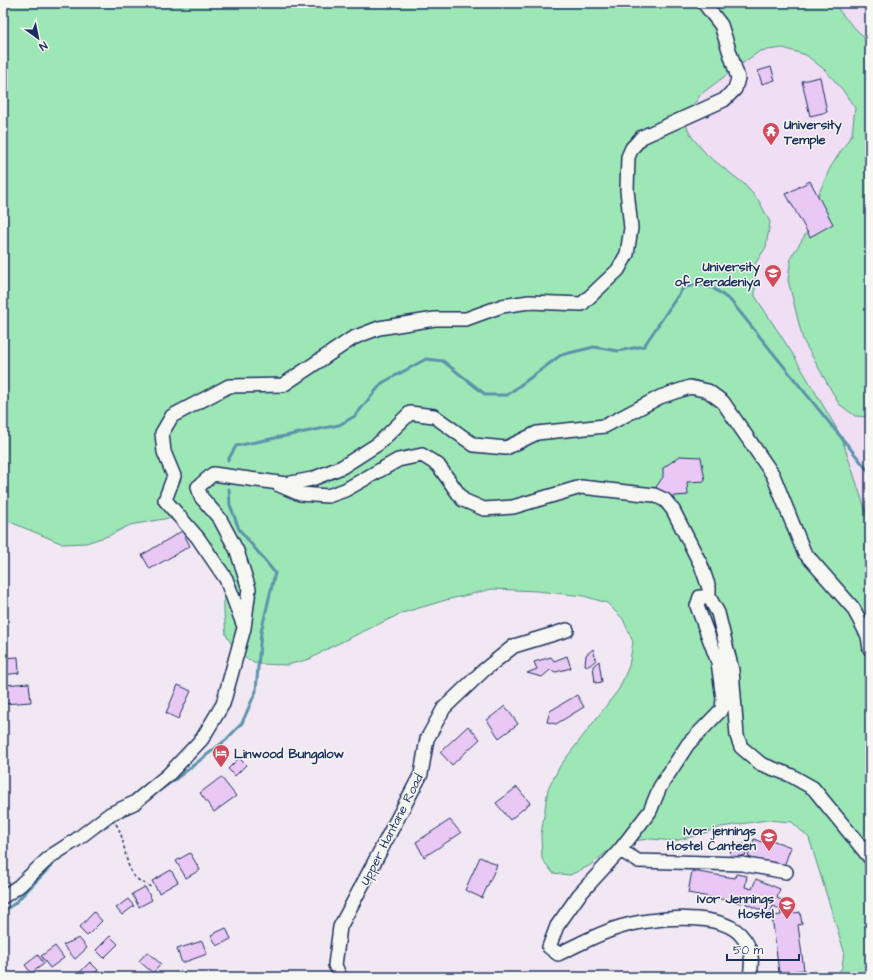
<svg xmlns="http://www.w3.org/2000/svg" width="873" height="980" font-family="'Architects Daughter',sans-serif">
	<style>
		.built { fill: #efdef4 }
		.green { fill: #9de7b6; stroke: #5c8b8a }
		.lines { fill: none; stroke-linecap: round; stroke-linejoin: round }
		.stream { stroke: #5b93ab; stroke-width: 3 }
		.building { fill: #e9c8f5; stroke: #1b2f5e }
		.minor-casing { stroke: #1b2f5e; stroke-width: 16 }
		.path { stroke: #1b2f5e; stroke-width: 1.5; stroke-dasharray: 3 3; stroke-linecap: butt }
		.minor { stroke: #f6f6f2; stroke-width: 13 }
		.labels { text-anchor: middle; stroke-width: 3; stroke-linejoin: round; paint-order: stroke }
		.poi-label { font-size: 13px; font-weight: bold; fill: #1b2f5e; stroke: #f6f6f2; text-anchor: end }
		.street-label { font-size: 13px; fill: #1b2f5e; stroke: #f6f6f2 }
	</style>
	<rect width="100%" height="100%" fill="#f2e8f3"/>
	<filter id="ink" filterUnits="userSpaceOnUse"><feTurbulence type="fractalNoise" baseFrequency=".025" numOctaves="2"/><feDisplacementMap in="SourceGraphic" scale="8" xChannelSelector="R" yChannelSelector="G"/><feConvolveMatrix kernelMatrix="1 2 1 2 8 2 1 2 1" color-interpolation-filters="sRGB"/></filter>
	<g filter="url(#ink)">
		<path class="built" d="M834,3H870V42L857,31L841,14Z
			M783,48L806,55L825,70L842,89L855,108L852,134L829,168L819,193L815,216L804,237L791,257L803,340L839,404L855,416L870,417V524L841,436L794,356L755,296V264L766,247L770,222L759,201L744,184L707,155L692,137L683,119L701,94L740,65L760,51Z"/>
		<path class="green" d="M3,3H834C844,18 856,30 870,42V251L868,253L870,272V417L855,416L839,404L803,340L788,280L791,257L804,237L815,216L819,193L830,168L852,134L855,108L842,89L825,70L806,55L783,48L760,51L740,65L701,94L683,119L692,137L707,155L744,184L759,201L770,222L766,247L755,264V296L794,356L841,436L870,524V977H834L842,968L844,951L809,838L792,822L767,820L721,827L699,835L674,841L652,839L630,841L608,851L589,866L570,875L553,873L542,859L541,835L548,789L560,766L619,689L629,666L633,642L623,619L607,603L584,596L537,591L492,589L446,600L402,613L331,647L310,659L287,665L259,664L238,655L226,635L224,612V587L221,564L212,543L191,531L169,518L130,525L108,536L86,543L63,544L3,519Z"/>
		<g class="lines">
			<path class="stream" d="M228,460L236,446L339,425L355,416L382,383L426,359L443,361L486,395H507L561,355L594,347L618,351L644,346L683,288L698,284L713,288L731,301L870,473
				M160,790L177,778L226,740L242,723L256,691L261,632L275,573L239,529L230,505L229,489
				M100,830L122,815
				M3,911L14,904L58,859"/>
		</g>
		<path class="building" d="M771,67L775,80L762,84L758,71Z
			M820,77L827,112L810,116L802,81Z
			M810,181L833,224L810,237L786,194Z
			M680,456L701,457L705,481L687,482L688,495L664,497L656,487L663,477V468Z
			M182,531L190,546L150,569L142,555Z
			M593,649L596,660L589,666L585,665L586,655Z
			M567,656L571,668L556,672L550,670L542,677L527,673L537,669L534,662L551,657L554,661Z
			M18,657L19,673L3,675V658Z
			M599,661L602,682L595,683L593,666Z
			M29,683L31,702L3,704V685Z
			M178,685L191,691L178,719L166,713Z
			M577,695L584,707L556,724L547,722L550,711Z
			M505,706L518,724L499,738L487,720Z
			M468,726L480,739L452,765L440,752Z
			M239,758L246,765L235,776L228,769Z
			M221,777L236,796L214,812L200,793Z
			M517,787L530,803L510,820L496,803Z
			M450,820L461,833L424,857L416,842Z
			M763,837L791,847L783,869L748,857L754,839L761,842Z
			M744,844L746,855L731,858L730,846Z
			M190,853L200,870L186,878L176,861Z
			M480,857L497,865L482,898L465,890Z
			M171,870L178,882L159,893L152,881Z
			M692,871L735,878L736,874L747,876L745,887L752,889L756,879L780,889L777,898L788,903L790,914L800,912L802,924L798,925L804,970L779,973L772,916L781,915L780,909L773,906L770,914L746,904L749,896H744L742,903L688,893Z
			M145,887L152,900L139,907L132,894Z
			M128,899L134,906L122,915L116,908Z
			M94,912L102,921L87,936L79,928Z
			M226,928L231,939L217,946L211,935Z
			M110,936L118,944L104,958L96,950Z
			M79,938L87,948L75,959L63,945Z
			M202,941L207,954L182,963L177,949Z
			M55,946L64,958L50,968L41,956Z
			M147,952L161,964L153,973L139,961Z
			M38,955L44,964L31,973L25,965Z
			M90,962L98,970L91,977L76,976Z"/>
		<g class="lines">
			<defs>
				<path id="minor" d="M279,485L300,494L328,496L345,490L398,460L422,455L438,465L463,500L484,509L513,507L581,487L654,495L665,500L673,510L701,565L709,588V597
					M243,624L226,579L198,538L165,500L174,476L164,452L162,433L172,416L229,386L283,385L353,338L379,328L435,319H466L502,306L529,302L582,304L618,270L627,254L631,228L627,190L628,157L632,148L642,137L724,100L735,89L738,78L721,25L704,3
					M620,850L638,861L742,864L786,872
					M3,897L19,886L51,856L76,840L110,814L134,803L168,775L202,739L223,704L244,628L249,589L237,551L220,519L201,497L198,487L213,474L286,484L312,479L342,467L378,444L410,413L434,416L474,445L506,448L537,433L605,426L660,397L690,387L708,391L723,402L773,475L804,552L853,608L868,636L870,649
					M340,977L335,965L340,927L421,774L427,739L444,708L484,670L514,646L567,630
					M750,977C752,963 753,951 744,939C725,909 649,918 620,927C599,933 578,945 558,954L549,947L557,926L579,895L620,850L650,811L660,787L688,744L722,709L723,699L718,662L697,606L700,597H709L718,613L732,670L737,736L741,747L761,764L790,775L813,788L870,858"/>
			</defs>
			<use href="#minor" class="minor-casing"/>
			<path class="path" d="M116,824C126,839 123,861 134,876C138,881 147,885 153,888"/>
			<use href="#minor" class="minor"/>
		</g>
	</g>
	<defs>
		<symbol id="temple-pin" viewBox="-11 -11 22 30"><path d="M0 17L-7.5 6A9.5 9.5 0 1 1 7.5 6Z" fill="#d1495b" stroke="#f6f6f2"/><path d="M0-6L5-2H3V0L6.5 2.5H4V6H1.5V3h-3V6H-4V2.5H-6.5L-3 0V-2H-5Z" fill="#fff"/></symbol>
		<symbol id="university-pin" viewBox="-11 -11 22 30"><path d="M0 17L-7.5 6A9.5 9.5 0 1 1 7.5 6Z" fill="#d1495b" stroke="#f6f6f2"/><path d="M0-5L7-2L0 1L-7-2ZM-4 1L0 2.5L4 1V4Q0 6-4 4Z" fill="#fff"/></symbol>
		<symbol id="hotel-pin" viewBox="-11 -11 22 30"><path d="M0 17L-7.5 6A9.5 9.5 0 1 1 7.5 6Z" fill="#d1495b" stroke="#f6f6f2"/><path d="M-6-4.5h1.5V1H6V5H4.5V3h-9V5H-6ZM-4 0a1.8 1.8 0 1 1 3.6 0ZM.5 0V-2.5h3Q6-2.5 6 0Z" fill="#fff"/></symbol>
	</defs>
	<g fill-rule="evenodd">
		<use href="#temple-pin" x="761" y="121" width="20" height="27"/>
		<use href="#university-pin" x="763" y="263" width="20" height="27"/>
		<use href="#hotel-pin" x="211" y="743" width="20" height="27"/>
		<use href="#university-pin" x="759" y="827" width="20" height="27"/>
		<use href="#university-pin" x="777" y="895" width="20" height="27"/>
	</g>
	<g class="labels">
		<g class="poi-label">
			<text x="784" y="129" text-anchor="start">University<tspan x="784" dy="15">Temple</tspan></text>
			<text x="760" y="271">University<tspan x="760" dy="15">of Peradeniya</tspan></text>
			<text x="234" y="758" text-anchor="start">Linwood Bungalow</text>
			<text x="756" y="835">Ivor jennings<tspan x="756" dy="15">Hostel Canteen</tspan></text>
			<text x="774" y="903">Ivor Jennings<tspan x="774" dy="15">Hostel</tspan></text>
		</g>
		<g class="street-label">
			<text transform="translate(391 829) rotate(-63)" y="5">Upper Hantane Road</text>
		</g>
	</g>
	<rect width="873" height="980" fill="none" stroke="#f6f6f2" stroke-width="16"/>
	<rect x="8" y="8" width="857" height="964" fill="none" stroke="#1b2f5e" stroke-width="1.5" filter="url(#ink)"/>
	<g transform="translate(38 38) rotate(147)" stroke="#f6f6f2" stroke-width="3" paint-order="stroke">
	<path d="M0-3L7 15L0 10L-7 15Z" fill="#1b2f5e"/>
	<text y="-6" font-size="11" font-weight="bold" text-anchor="middle" fill="#1b2f5e">N</text>
	</g>
	<path d="M727 954v6h72v-6" fill="none" stroke="#1b2f5e" stroke-width="2"/>
	<text x="733" y="954" font-size="12" fill="#1b2f5e" stroke="#f6f6f2" stroke-width="3" paint-order="stroke">50 m</text>
</svg>
